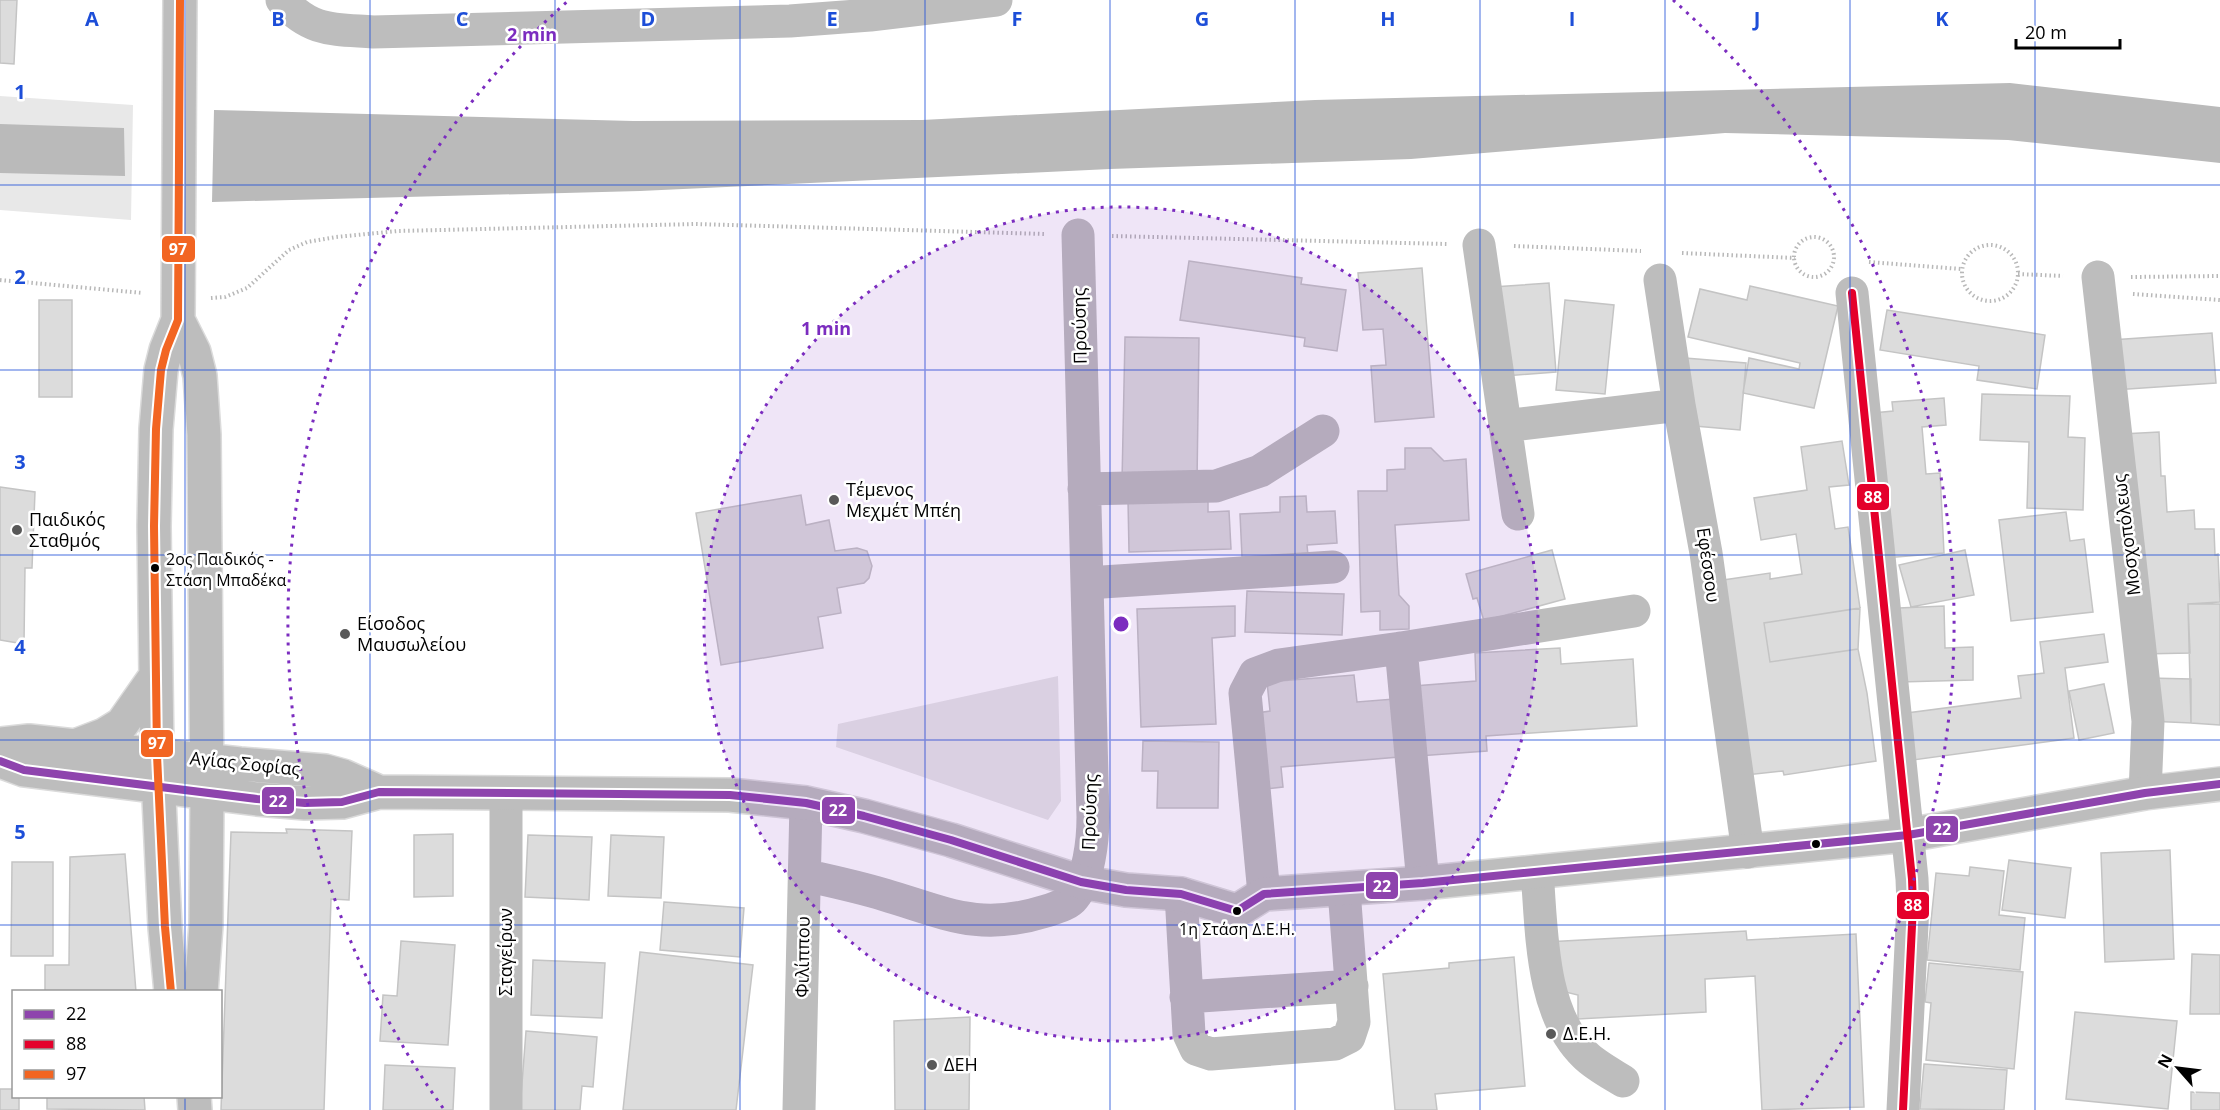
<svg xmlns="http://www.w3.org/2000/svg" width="2220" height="1110" font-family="'Open Sans',sans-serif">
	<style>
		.green { fill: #e8e8e8 }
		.water { fill: #bababa }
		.building { fill: #dcdcdc; stroke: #c4c4c4; stroke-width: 1.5 }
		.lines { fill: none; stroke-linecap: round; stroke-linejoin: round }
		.major-casing { stroke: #dbdbdb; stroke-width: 36 }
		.path { stroke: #b8b8b8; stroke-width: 4; stroke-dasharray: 1.5 3; stroke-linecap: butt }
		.minor { stroke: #bdbdbd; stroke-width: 33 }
		.major { stroke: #bdbdbd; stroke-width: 33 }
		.bus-1-casing { stroke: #fff; stroke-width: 12 }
		.bus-2-casing { stroke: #fff; stroke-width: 12 }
		.bus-3-casing { stroke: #fff; stroke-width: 12 }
		.bus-1 { stroke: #8e44ad; stroke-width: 8 }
		.bus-2 { stroke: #e4002b; stroke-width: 8 }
		.bus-3 { stroke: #f26522; stroke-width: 8 }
		.grid { fill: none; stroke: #1d4ed8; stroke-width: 1.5; stroke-opacity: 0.55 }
		.ring { fill: none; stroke: #7b2cbf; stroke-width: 3; stroke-dasharray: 3 6 }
		.poi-dot { fill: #595959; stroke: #fff; stroke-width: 2 }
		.bus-dot { fill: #000; stroke: #fff; stroke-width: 2 }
		.labels { text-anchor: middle; stroke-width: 5; stroke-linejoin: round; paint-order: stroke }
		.bus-label { font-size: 16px; fill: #000; stroke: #fff; text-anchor: start }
		.street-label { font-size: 18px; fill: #000; stroke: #fff }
		.poi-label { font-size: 18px; fill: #000; stroke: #fff; text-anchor: start }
		.grid-label { font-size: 20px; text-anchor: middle; font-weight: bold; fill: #1d4ed8; stroke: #fff; stroke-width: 5; stroke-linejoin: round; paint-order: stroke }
		.centre { fill: #7b2cbf; stroke: #fff; stroke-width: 3 }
		.ring-label { font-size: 18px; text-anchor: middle; font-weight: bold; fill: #7b2cbf; stroke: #fff; stroke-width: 5; stroke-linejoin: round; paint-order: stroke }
		.line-badge { stroke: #fff; stroke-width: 2 }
		.badge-label { font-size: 16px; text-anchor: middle; font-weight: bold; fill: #fff }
	</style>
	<rect width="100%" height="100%" fill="#fff"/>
	<path class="green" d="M0,96L133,105L131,220L0,210Z
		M1058,676L1061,801L1048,820L836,747L838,724Z"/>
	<path class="water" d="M2010,83L2220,107V163L2008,140L1725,133L1411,159L1110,169L640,191L212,202L214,110L633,121L922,120L1315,100Z
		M0,124L124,128L125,176L0,173Z"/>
	<path class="building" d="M0,0H17L14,64L0,63Z
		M1189,261L1302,278L1301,284L1346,290L1337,351L1304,346L1305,338L1180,320Z
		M1422,268L1434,417L1375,422L1371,366L1386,365L1383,329L1363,330L1358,273Z
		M1549,283L1556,372L1505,376L1493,287Z
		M1750,286L1838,306L1814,408L1743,393L1749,358L1799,369L1800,363L1688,337L1700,289L1747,300Z
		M39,300H72V397H39Z
		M1565,300L1614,305L1605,394L1556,390Z
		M1887,310L2045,335L2037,389L1977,380L1979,366L1880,350Z
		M2212,333L2216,383L2114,390L2111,340Z
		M1125,337L1199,338L1197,482L1122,481Z
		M1685,358L1746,363L1740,430L1683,425Z
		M1982,394L2070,396L2068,437L2085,438L2083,510L2027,508L2029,442L1980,440Z
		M1944,398L1946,425L1922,427L1926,474L1940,473L1944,553L1885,558L1873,413L1893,411L1892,402Z
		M2159,432L2161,476H2165L2167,512L2194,510L2195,529H2214L2215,555L2218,554L2220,602L2188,604L2190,653L2141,654L2122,434Z
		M1842,441L1849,485L1829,487L1835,529L1848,527L1860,608L1764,623L1770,662L1858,649L1867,693L1876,761L1784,775L1783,771L1737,776L1710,582L1770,573V579L1802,574L1796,534L1761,540L1754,498L1807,490L1801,447Z
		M1405,448H1431L1444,461L1466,459L1469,520L1395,525L1399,595L1409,606V629L1380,630V611L1361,612L1358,491H1387V470L1405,469Z
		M0,487L35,492L32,568H25L24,644L0,640Z
		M801,495L806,525L829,520L835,551L857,548L867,551L872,566L869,578L864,583L837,588L841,613L818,617L823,648L721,665L696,513Z
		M1306,496L1307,512L1335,511L1337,543L1307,545L1308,555L1242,557L1240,514L1280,512V497Z
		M1208,497V512L1229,511L1231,549L1129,552L1128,500Z
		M2066,512L2070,541L2084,539L2093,612L2011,621L1999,520Z
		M1552,550L1565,599L1484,621L1477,598L1473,599L1466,574Z
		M1965,550L1974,595L1911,607L1899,565Z
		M1247,591L1344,594L1342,635L1245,632Z
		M2188,604H2220V725L2191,723Z
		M1235,606V636L1212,638L1216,724L1141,727L1137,609Z
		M1944,606L1945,648L1973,647V680L1900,682L1899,608Z
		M1860,608L1858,649L1770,662L1764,623Z
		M2104,634L2108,662L2065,668L2074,738L1913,760L1907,713L2021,698L2018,676L2044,673L2040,642Z
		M1560,648L1561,664L1633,659L1637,726L1486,736L1487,751L1418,756L1414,686L1476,681L1475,653Z
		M1354,675L1357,702L1394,699L1399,757L1281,767L1283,787L1265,789L1257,713L1270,711L1267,682Z
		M2149,678L2191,679V723L2148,721Z
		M2104,684L2114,733L2079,740L2069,691Z
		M1143,741L1219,742L1218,808H1157L1158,771H1142Z
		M286,829L352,831L349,900L331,899L324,1110H221L231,832L287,833Z
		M453,834V896L414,897V835Z
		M528,835L592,837L589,900L525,897Z
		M611,835L664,837L661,898L608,896Z
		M2170,850L2174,959L2105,962L2101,853Z
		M125,854L136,992H45V965H69L70,857Z
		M2009,860L2071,868L2065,918L2002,910Z
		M12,862H53V956H11Z
		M1970,867L2004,871L1999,915L2025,918L2020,970L1927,960L1936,873L1969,876Z
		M664,902L744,908L740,957L660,950Z
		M1746,931L1747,940L1856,934L1864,1107L1762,1110L1755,976L1705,979L1706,1012L1578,1019V995L1549,988L1546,942Z
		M401,941L455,945L448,1045L380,1041L383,995L397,996Z
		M640,952L753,965L736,1110H623Z
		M2192,954L2220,955V1014H2190Z
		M1514,957L1525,1086L1435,1094L1437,1110H1395L1383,974L1449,968V963Z
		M533,960L605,963L602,1018L531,1015Z
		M1929,963L2023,972L2014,1069L1926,1060L1931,1003L1925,1002Z
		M2075,1012L2177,1021L2168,1109L2066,1099Z
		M970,1017L969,1110H895L894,1021Z
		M526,1031L597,1037L593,1087L582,1086L580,1110H520Z
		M1924,1064L2007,1070L2004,1110L1920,1109Z
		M385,1065L455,1068L453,1110H383Z
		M0,1089H14V1096H19V1110H0Z
		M2191,1092L2220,1093V1110H2191Z
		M47,1096H144L145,1110L47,1109Z"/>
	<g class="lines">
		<defs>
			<path id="major" d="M178,320L194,352L200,376L204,435L207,794L206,925L201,992
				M0,744L29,741L240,764L325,771L343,776L379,792
				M75,746L104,735L122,724L155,677
				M0,761L24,770L257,799L305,803L342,802L379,792L730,795L806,803L864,816L951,840L1081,882L1126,890L1181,894L1237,911L1264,894L1423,883L1908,835L2145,793L2220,784
				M171,992L165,927L157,755L154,526L156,429L161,370L166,350L178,320L180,0
				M194,1096L195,1110"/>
		</defs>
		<use href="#major" class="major-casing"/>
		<path class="path" d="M1112,236L1447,244
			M1794 257a20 20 0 1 1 40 0a20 20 0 1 1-40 0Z
			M1962 273a28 28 0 1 1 56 0a28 28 0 1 1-56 0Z
			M1514,246L1641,251
			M1682,253L1795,258
			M1869,262L1961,269
			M2018,274L2063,276
			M2131,277L2220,276
			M0,280L143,293
			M2133,294L2220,300
			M211,298L225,297L247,288L289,250L307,242L336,237L398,231L696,224L1045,234"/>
		<path class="minor" d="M282,0C311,32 332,29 373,32L790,21L870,15L996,0
			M1479,245L1518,514
			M2098,277L2148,721L2145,793
			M1660,280L1679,405L1706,553L1748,852
			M1852,293L1912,879L1913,905L1903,1110
			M1505,426L1679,405
			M1084,489L1216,486L1260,471L1323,431
			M1087,583L1333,567
			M1401,648L1423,883
			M506,794V1110
			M1537,872C1542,930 1540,1012 1585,1055C1595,1065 1610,1073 1623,1081
			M804,875C831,881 859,887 885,895C946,913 979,932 1046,911C1055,908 1068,905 1074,897C1089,878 1093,840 1093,817L1078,235
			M1181,894L1189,1034L1196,1049L1211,1054L1335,1044L1349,1037L1354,1022L1344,890
			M1264,894L1245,693L1255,674L1279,665L1401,648L1634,611
			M1186,997L1352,986
			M799,1110L806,803"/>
		<use href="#major" class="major"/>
		<defs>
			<path id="bus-1" d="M0,761L24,770L257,799L305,803L342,802L379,792L730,795L806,803L864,816L951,840L1081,882L1126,890L1181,894L1237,911L1264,894L1423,883L1908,835L2145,793L2220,784"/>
			<path id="bus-2" d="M1852,293L1912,879L1913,905L1903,1110"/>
			<path id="bus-3" d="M171,992L165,927L157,755L154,526L156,429L161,370L166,350L178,320L180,0"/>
		</defs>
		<use href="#bus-1" class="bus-1-casing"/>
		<use href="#bus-2" class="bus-2-casing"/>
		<use href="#bus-3" class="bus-3-casing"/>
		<use href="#bus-1" class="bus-1"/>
		<use href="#bus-2" class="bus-2"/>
		<use href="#bus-3" class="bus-3"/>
	</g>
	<path class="grid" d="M185,0V992M370,0V1110M555,0V1110M740,0V1110M925,0V1110M1110,0V1110M1295,0V1110M1480,0V1110M1665,0V1110M1850,0V1110M2035,0V1110M0,185H2220M0,370H2220M0,555H2220M0,740H2220M0,925H2220M185,1096V1110"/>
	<circle cx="1121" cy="624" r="417" fill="#7b2cbf" fill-opacity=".12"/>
	<g class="ring">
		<circle cx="1121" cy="624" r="417"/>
		<path d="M443 1108A833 833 0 0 1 569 0M1673 0A833 833 0 0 1 1799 1108"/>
	</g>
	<g class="poi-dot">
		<circle cx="834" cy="500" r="6"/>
		<circle cx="17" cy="530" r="6"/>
		<circle cx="345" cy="634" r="6"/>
		<circle cx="1551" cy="1034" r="6"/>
		<circle cx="932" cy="1065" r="6"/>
	</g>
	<g class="bus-dot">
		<circle cx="155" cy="568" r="5"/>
		<circle cx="1816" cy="844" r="5"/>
		<circle cx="1237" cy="911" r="5"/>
	</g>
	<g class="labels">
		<g class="bus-label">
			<text x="166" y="565">2ος Παιδικός -<tspan x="166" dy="21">Στάση Μπαδέκα</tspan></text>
			<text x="1237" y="935" text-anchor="middle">1η Στάση Δ.Ε.Η.</text>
		</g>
		<g class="street-label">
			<text transform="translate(1080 326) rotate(-91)" y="6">Προύσης</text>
			<text transform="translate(2127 535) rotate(-97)" y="6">Μοσχοπόλεως</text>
			<text transform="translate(1708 565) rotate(82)" y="6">Εφέσσου</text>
			<text transform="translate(245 764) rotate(6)" y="6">Αγίας Σοφίας</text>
			<text transform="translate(1090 812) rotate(-88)" y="6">Προύσης</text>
			<text transform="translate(506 952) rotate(-90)" y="6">Σταγείρων</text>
			<text transform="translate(803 957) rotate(-89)" y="6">Φιλίππου</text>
		</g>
		<g class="poi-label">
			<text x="846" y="496">Τέμενος<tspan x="846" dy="21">Μεχμέτ Μπέη</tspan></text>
			<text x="29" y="526">Παιδικός<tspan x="29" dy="21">Σταθμός</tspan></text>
			<text x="357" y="630">Είσοδος<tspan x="357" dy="21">Μαυσωλείου</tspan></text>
			<text x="1563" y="1040">Δ.Ε.Η.</text>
			<text x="944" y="1071">ΔΕΗ</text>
		</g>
	</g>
	<g class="grid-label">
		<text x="92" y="26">A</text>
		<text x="278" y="26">B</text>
		<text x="462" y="26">C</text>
		<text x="648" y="26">D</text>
		<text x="832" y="26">E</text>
		<text x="1017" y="26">F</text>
		<text x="1202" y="26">G</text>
		<text x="1388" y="26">H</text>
		<text x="1572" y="26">I</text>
		<text x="1757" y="26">J</text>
		<text x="1942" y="26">K</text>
		<text x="20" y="99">1</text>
		<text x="20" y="284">2</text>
		<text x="20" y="469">3</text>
		<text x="20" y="654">4</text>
		<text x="20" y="839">5</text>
	</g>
	<circle cx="1121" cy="624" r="9" class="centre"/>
	<g class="ring-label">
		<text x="532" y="41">2 min</text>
		<text x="826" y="335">1 min</text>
	</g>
	<g class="line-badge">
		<rect x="161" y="235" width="35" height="28" rx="6" fill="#f26522"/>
		<rect x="1856" y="483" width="34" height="28" rx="6" fill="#e4002b"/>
		<rect x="140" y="729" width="34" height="29" rx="6" fill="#f26522"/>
		<rect x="261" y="786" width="34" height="29" rx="6" fill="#8e44ad"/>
		<rect x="821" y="796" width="35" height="29" rx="6" fill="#8e44ad"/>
		<rect x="1925" y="815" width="34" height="28" rx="6" fill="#8e44ad"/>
		<rect x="1365" y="871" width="34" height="29" rx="6" fill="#8e44ad"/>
		<rect x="1896" y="891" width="34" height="29" rx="6" fill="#e4002b"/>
	</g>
	<g class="badge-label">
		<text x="178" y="255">97</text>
		<text x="1873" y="503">88</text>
		<text x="157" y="749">97</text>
		<text x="278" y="807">22</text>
		<text x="838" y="816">22</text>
		<text x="1942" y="835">22</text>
		<text x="1382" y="892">22</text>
		<text x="1913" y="911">88</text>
	</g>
	<rect x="12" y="990" width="210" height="108" fill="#ffffff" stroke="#999999" stroke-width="1.5"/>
	<rect x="24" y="1010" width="30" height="9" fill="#8e44ad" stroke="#999999" stroke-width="1.5"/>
	<text x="66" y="1020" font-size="18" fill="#000000">22</text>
	<rect x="24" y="1040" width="30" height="9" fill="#e4002b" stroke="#999999" stroke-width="1.5"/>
	<text x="66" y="1050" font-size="18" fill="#000000">88</text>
	<rect x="24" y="1070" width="30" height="9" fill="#f26522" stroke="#999999" stroke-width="1.5"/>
	<text x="66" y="1080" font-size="18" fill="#000000">97</text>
	<g transform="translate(2178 1068) rotate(298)" stroke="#ffffff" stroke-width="4.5" paint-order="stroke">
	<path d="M0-4.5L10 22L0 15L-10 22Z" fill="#000000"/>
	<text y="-9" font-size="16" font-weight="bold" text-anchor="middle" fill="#000000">N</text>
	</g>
	<path d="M2016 39v9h104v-9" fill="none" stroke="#000000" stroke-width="3"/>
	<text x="2025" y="39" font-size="18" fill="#000000" stroke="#ffffff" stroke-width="4.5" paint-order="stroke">20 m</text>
</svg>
